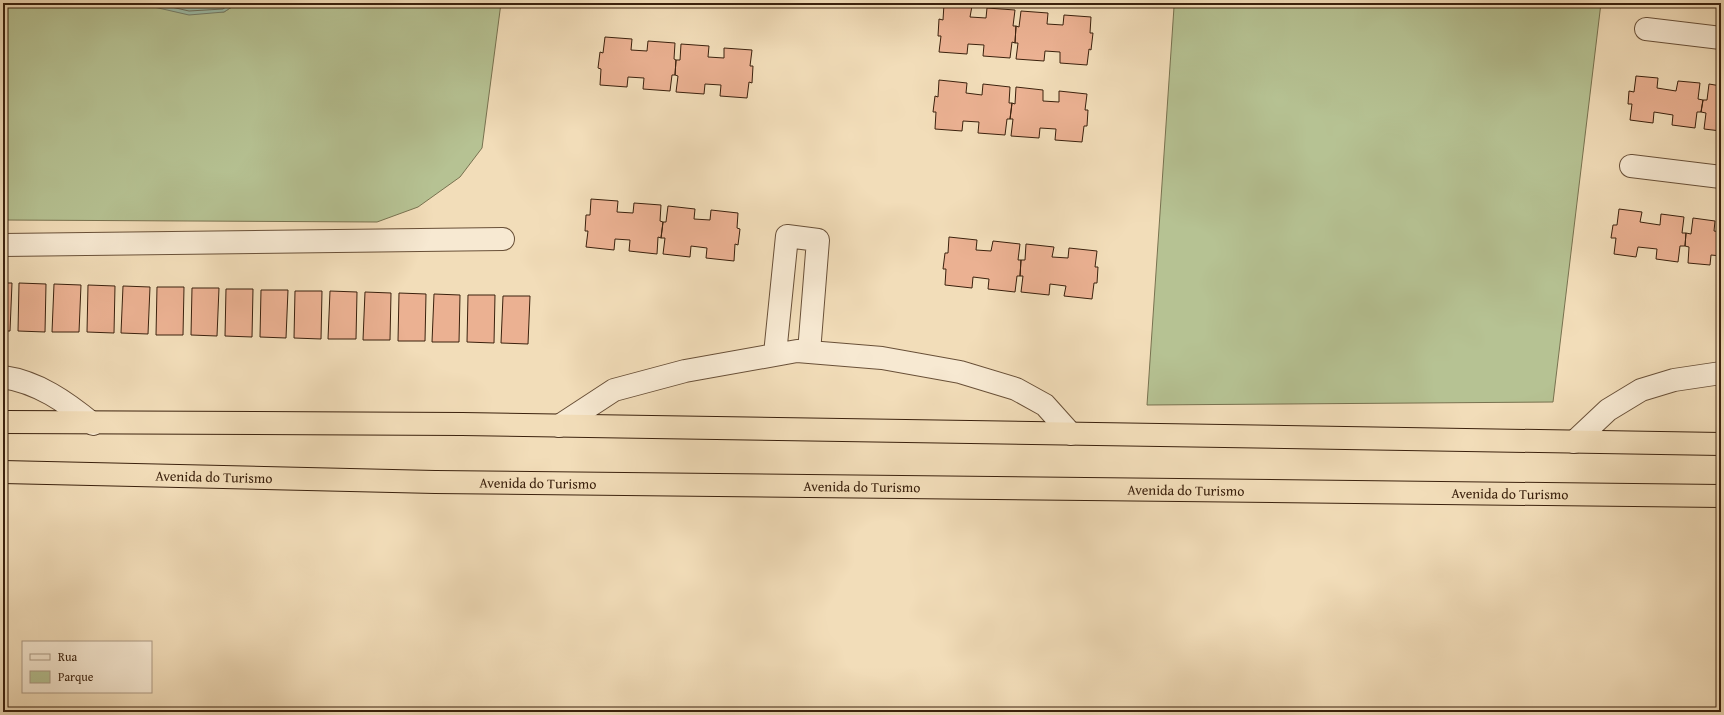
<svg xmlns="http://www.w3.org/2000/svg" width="1724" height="715" font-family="'Gentium Book Plus',serif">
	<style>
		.green { fill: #b6c293; stroke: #787250 }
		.water { fill: #9cbda9; stroke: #757f6b }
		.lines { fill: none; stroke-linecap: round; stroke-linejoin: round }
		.shore { stroke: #6c6f5b; stroke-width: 1 }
		.building { fill: #ebb192; stroke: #3b210d }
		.minor-casing { stroke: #695038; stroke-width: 24 }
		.trunk-casing { stroke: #3b210d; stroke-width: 24 }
		.minor { stroke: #f7e9d2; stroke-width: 22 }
		.trunk { stroke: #f2ddb9; stroke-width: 22 }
		.labels { text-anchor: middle; stroke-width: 3.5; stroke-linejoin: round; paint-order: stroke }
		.street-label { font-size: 14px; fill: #3b210d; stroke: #f7e9d2 }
	</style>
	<rect width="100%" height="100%" fill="#f2ddb9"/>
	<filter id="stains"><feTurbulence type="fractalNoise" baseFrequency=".005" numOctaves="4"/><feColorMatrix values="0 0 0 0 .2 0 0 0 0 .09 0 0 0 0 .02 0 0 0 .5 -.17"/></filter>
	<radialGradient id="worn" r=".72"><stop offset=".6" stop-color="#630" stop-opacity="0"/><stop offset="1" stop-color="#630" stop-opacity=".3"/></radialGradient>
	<path class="green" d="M3,3H146L154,7L224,12L238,3H501L482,148L460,177L418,207L377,222L3,220Z
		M652,3H760L754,7Z
		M1135,3H1601L1553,402L1147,405L1174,7Z"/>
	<path class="water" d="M146,3H238L224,12L189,15L154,7Z"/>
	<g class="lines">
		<path class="shore" d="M154,3L189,11L223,9L231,3
			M177,3L189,6L222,3"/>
	</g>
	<path class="building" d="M944,4L972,6L970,17L986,18L987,8L1015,10L1013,26H1016L1015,43L1012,42L1010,58L983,56L984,45L968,44L967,54L939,52L941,36H938L939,19L943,20Z
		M1021,11L1048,13L1047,24L1063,25L1064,15L1091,17L1090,33H1093L1091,50L1089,49L1087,65L1060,63V52L1045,51L1044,61L1016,59L1018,43H1015L1016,26L1019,27Z
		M605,37L632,39L631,50L647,51L648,41L675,43L674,59L676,60L675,75H672L670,91L643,89L644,78L628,77L627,87L600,85L601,69L598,68L600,52L603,53Z
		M681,44L709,46L708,57L724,58V48L752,50L750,66H753L752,83L749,82L747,98L720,96L721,85L705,84L704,94L676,92L678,76L675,75L676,60H680Z
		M1636,76L1658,78L1657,88L1676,91L1678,81L1700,83L1698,99L1703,100L1701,112H1697L1695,128L1672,125L1673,115L1654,112L1653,123L1630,120L1632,104H1628L1629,91L1634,92Z
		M939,80L967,83L966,93L982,95L983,84L1010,87L1009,103H1012L1010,119H1007L1005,135L978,133L979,122L963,121L962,131L935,129L936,112H933L935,96L938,97Z
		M1709,84L1721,86V131L1704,129L1706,113L1701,112L1703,100H1707Z
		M1016,87L1043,90V101L1059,102V91L1087,94L1085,110H1088L1087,126H1084L1082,142L1055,140L1056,129L1040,128L1039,138L1011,136L1013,119H1010L1012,103L1015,104Z
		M591,199L618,201L617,212L633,213L634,203L661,205L660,221L663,222L661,238L658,237L657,254L629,251L630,240L615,239L614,250L586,247L588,231H585L586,215H590Z
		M668,206L695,209L694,219L710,220L711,210L738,213L737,228L740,229L738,245L735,244L734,261L706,258L707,248L691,246L690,257L663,254L665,238H661L663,222H666Z
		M1619,209L1642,212L1640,222L1660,225L1661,214L1684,217L1682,233H1686L1685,246H1680L1678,262L1656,259L1657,249L1638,247L1636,257L1614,254L1616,238H1611L1613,225H1617Z
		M1693,218L1715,221L1714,231L1721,232V256L1711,255L1710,265L1688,263L1689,247L1685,246L1686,233L1691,234Z
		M949,237L977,240L976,250L991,251L993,241L1020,244L1018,260H1021L1020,276H1017L1015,292L988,289L989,279L973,277L972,288L945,285L946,269H943L945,253H948Z
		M1026,244L1054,247L1052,257L1068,258L1069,248L1097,251L1095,267H1098L1097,283H1094L1092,299L1064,296L1066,286L1050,284L1049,295L1021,292L1023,276H1020L1021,260H1025Z
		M3,283H12L10,331H3Z
		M19,283L46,284L45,332L18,331Z
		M54,284L81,285L79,332H52Z
		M88,285L115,286L114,333L87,332Z
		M123,286L150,287L148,334L121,333Z
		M157,287H184L183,335H156Z
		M192,288H219L217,336L191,335Z
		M226,289H253L252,337L225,336Z
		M261,290H288L286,338L260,337Z
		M295,291H322L321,339L294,338Z
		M330,291L357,292L356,339H328Z
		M365,292L391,293L390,340H363Z
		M399,293L426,294L425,341H398Z
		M434,294L460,295L459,342H432Z
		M468,295H495L494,343L467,342Z
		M503,296H530L528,344L501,343Z"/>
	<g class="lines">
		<defs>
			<path id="minor" d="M1646,29L1721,38
				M1631,166L1721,177
				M3,245L503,239
				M775,354L787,236L818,240L809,352
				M3,377C38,382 66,402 93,424
				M559,426L614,390L685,371L797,351L882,358L960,372L1016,389L1045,405L1071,434
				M1574,442L1608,410L1641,390L1674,380L1721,373"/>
			<g id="trunk">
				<path d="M3,422L462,424L1721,444"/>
				<path id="s1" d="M3,472L435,482L1721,496"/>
			</g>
		</defs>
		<use href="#minor" class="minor-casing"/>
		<use href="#trunk" class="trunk-casing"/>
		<use href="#minor" class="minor"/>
		<use href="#trunk" class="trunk"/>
	</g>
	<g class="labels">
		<g class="street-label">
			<text dy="5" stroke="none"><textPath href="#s1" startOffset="211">Avenida do Turismo</textPath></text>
			<text dy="5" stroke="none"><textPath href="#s1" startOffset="535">Avenida do Turismo</textPath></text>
			<text dy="5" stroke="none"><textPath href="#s1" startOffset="859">Avenida do Turismo</textPath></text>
			<text dy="5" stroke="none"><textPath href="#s1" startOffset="1183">Avenida do Turismo</textPath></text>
			<text dy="5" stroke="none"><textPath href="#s1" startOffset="1507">Avenida do Turismo</textPath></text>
		</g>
	</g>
	<rect width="1724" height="715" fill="none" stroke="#f2ddb9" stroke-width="16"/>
	<rect x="4" y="4" width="1716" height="707" fill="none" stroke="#3b210d" stroke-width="2"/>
	<rect x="8" y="8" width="1708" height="699" fill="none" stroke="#3b210d"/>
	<rect x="22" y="641" width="130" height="52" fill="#f7e9d2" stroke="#ac9983"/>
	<rect x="30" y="654" width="20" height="6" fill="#f7e9d2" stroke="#ac9983"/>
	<text x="58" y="661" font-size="12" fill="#3b210d">Rua</text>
	<rect x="30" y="671" width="20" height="12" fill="#b6c293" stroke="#ac9983"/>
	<text x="58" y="681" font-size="12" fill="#3b210d">Parque</text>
	<rect width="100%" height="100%" filter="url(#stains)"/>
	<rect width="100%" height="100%" fill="url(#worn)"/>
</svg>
